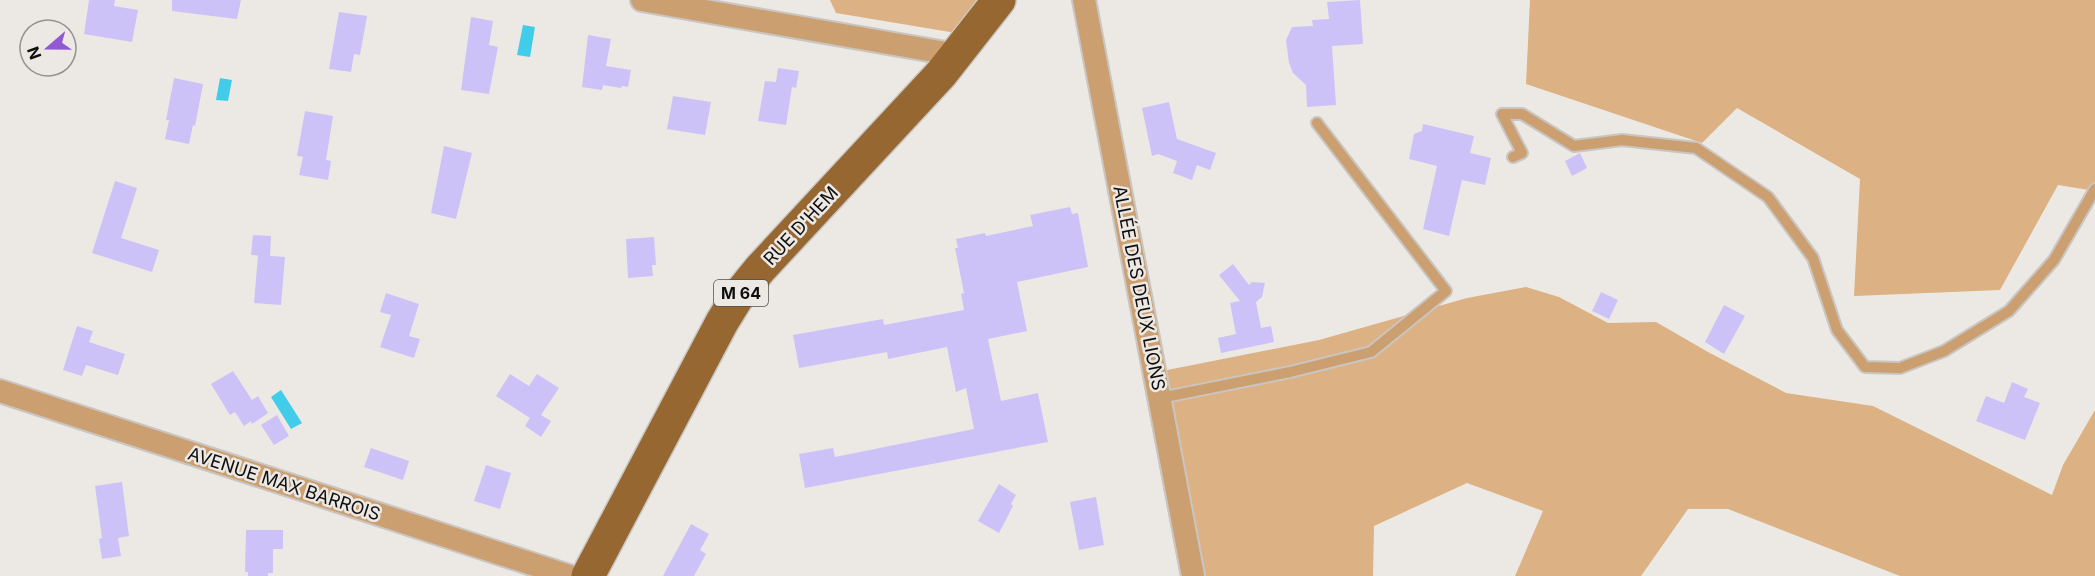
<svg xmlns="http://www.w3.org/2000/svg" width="2095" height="576" font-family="Inter,sans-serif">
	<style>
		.green { fill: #dcb184 }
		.water { fill: #41cce9 }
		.building { fill: #ccc2f7 }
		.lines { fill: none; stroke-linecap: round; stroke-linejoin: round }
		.service-casing { stroke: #c9c6c2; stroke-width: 14 }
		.minor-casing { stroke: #c9c6c2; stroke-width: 26 }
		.primary-casing { stroke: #c9c6c2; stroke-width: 36 }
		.service { stroke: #cc9f70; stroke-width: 10 }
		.minor { stroke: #cc9f70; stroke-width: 22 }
		.primary { stroke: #976731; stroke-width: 33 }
		.labels { text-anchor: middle; stroke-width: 5; stroke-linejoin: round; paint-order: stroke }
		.shield { fill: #ece9e5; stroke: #51504e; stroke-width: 1.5 }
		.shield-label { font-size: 16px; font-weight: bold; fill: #0f0e0d }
		.street-label { font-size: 18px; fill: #0f0e0d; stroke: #ece9e5 }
	</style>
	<rect width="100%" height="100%" fill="#ece9e5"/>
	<path class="green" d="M830,0H982L956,33L836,13Z
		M1530,0H2095V191L2058,185L2000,290L1854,296L1860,179L1737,108L1702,143L1526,84Z
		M1526,287L1559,297L1608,323L1656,322L1708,352L1786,393L1873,406L2052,495L2063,465L2095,410V576H1900L1728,509H1688L1641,576H1515L1543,511L1467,483L1374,526L1373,576H1180L1142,375L1319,340L1467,298Z"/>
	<path class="water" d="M523,25L535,27L530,57L517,55Z
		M220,78L232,80L228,101L216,100Z
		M281,390L302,423L291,429L271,397Z"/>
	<path class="building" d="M89,0H115L114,6L138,10L132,42L84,34Z
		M172,0H241L237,19L172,11Z
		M1360,0L1363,44L1332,46L1336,105L1307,107L1306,85L1293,73L1289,63L1286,40L1292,27L1313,26L1312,20L1329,19L1327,2Z
		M339,12L367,16L360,55L354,54L351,72L329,69Z
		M471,17L493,21L489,45L498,47L489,94L461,90Z
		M588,35L611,39L606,66L631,70L628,87L622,86L621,88L603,85L602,90L582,87Z
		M778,68L799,71L796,88L792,87L786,125L758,121L765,81L776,82Z
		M174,78L203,84L195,126L193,125L189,144L165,139L169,120H166Z
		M673,96L711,102L705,135L667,129Z
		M1169,102L1177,139L1216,153L1210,170L1197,165L1192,180L1173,173L1177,161L1158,154L1152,156L1142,108Z
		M305,111L333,116L326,160L331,161L328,180L299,175L303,157L297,156Z
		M1423,124L1474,136L1470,153L1491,158L1485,185L1462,180L1449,236L1423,229L1437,166L1409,159L1414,134L1422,131Z
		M444,146L472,153L456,219L431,213Z
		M1580,153L1587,168L1572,176L1565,161Z
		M115,181L137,188L121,238L159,250L152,272L92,253Z
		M1070,207L1072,214L1078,213L1088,267L1017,282L1027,331L988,339L1001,401L1038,393L1048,442L805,488L799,454L833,448L835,457L974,429L966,388L956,392L947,347L888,359L887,352L799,368L793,335L883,319L884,325L964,310L961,294L964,293L955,248H958L956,239L985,233L986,236L1033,226L1030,215Z
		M253,235L271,236L270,256L251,255Z
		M654,237L656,265H652L653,276L628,278L626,239Z
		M258,255L285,257L281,305L254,303Z
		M1233,264L1249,285L1252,282L1265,283L1262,297L1256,302L1261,328L1271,326L1274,342L1221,353L1218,338L1236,334L1230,303L1240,301L1219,275Z
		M1601,292L1618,300L1609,319L1592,311Z
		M386,293L419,304L409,336L420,339L414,358L380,347L391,315L380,312Z
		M1724,305L1745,316L1724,354L1705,342Z
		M77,326L93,331L89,342L125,354L118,375L86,365L82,376L63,370Z
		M233,371L252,400L258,396L268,413L252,424L251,421L244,426L235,412L230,415L211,384Z
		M510,374L529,386L537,374L559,388L541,415L551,421L541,437L525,426L530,418L496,396Z
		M2012,382L2028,389L2024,397L2040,403L2025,440L1976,421L1986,396L2004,403Z
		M277,415L289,436L274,445L261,425Z
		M371,448L409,461L403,480L364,467Z
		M486,465L511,473L500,509L474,501Z
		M122,482L129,536L118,538L121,556L102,559L99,539L102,538L95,486Z
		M999,484L1016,495L1011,504L1013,506L999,533L978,521Z
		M1096,497L1104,545L1079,550L1070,502Z
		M691,524L709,534L700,550L706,554L694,576H663Z
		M246,530H283V549H273V573H268V576H248V572H245Z"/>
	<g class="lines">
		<defs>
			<path id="service" d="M1513,157L1522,153L1502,114H1522L1574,146L1622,140L1696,148L1768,197L1813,258L1837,330L1865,367L1900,368L1944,351L2009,311L2054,260L2095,189
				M1160,398L1290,372L1371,352L1446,291L1317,123"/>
			<path id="minor" d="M642,0L957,55
				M1084,0L1193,576
				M0,391L569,576"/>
			<path id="primary" d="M588,576L722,322L738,296L760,269L941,74L999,0"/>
		</defs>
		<use href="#service" class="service-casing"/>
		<use href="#minor" class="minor-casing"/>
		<use href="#primary" class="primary-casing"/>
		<use href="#service" class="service"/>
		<use href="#minor" class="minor"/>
		<use href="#primary" class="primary"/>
	</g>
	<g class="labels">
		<rect class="shield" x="714" y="280" width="54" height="26" rx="4.5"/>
		<g class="shield-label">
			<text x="741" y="299">M 64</text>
		</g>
		<g class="street-label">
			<text transform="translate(801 226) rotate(-47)" y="6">RUE D'HEM</text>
			<text transform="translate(1139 288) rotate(79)" y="6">ALLÉE DES DEUX LIONS</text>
			<text transform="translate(284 484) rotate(18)" y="6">AVENUE MAX BARROIS</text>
		</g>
	</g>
	<g transform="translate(48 48) rotate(250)"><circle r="28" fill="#ece9e5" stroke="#94918f" stroke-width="1.5"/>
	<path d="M0-4.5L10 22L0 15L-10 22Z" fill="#925ad2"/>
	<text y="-9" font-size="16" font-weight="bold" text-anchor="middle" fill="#0f0e0d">N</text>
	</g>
</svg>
